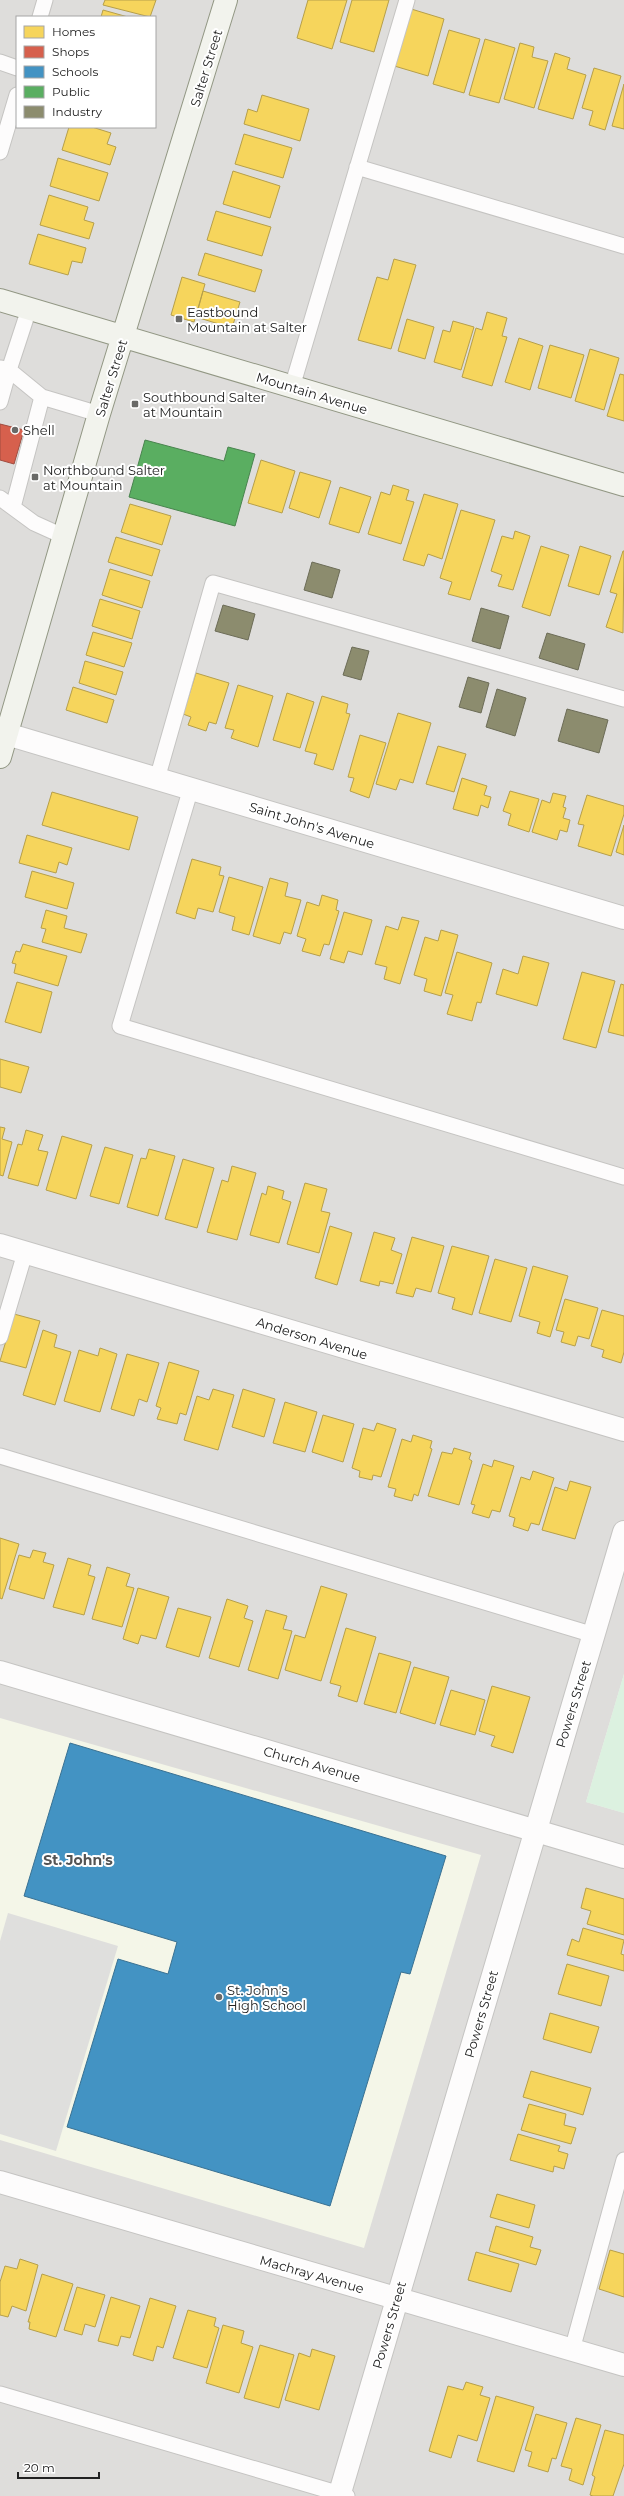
<svg xmlns="http://www.w3.org/2000/svg" width="624" height="2496" font-family="Montserrat,sans-serif">
	<style>
		.residential { fill: #dedddb; fill-rule: evenodd }
		.education { fill: #f4f6e8 }
		.park { fill: #dcf1e0 }
		.parking { fill: #dfdfdd }
		.homes { fill: #f6d55c; stroke: #b69f4a }
		.shops { fill: #d6604d; stroke: #a04d40 }
		.schools { fill: #4393c3; stroke: #397192 }
		.public { fill: #5aae61; stroke: #49844e }
		.industry { fill: #8c8c6e; stroke: #6c6c57 }
		.lines { fill: none; stroke-linecap: round; stroke-linejoin: round }
		.lane-casing { stroke: #c5c4c2; stroke-width: 17 }
		.street-casing { stroke: #c5c4c2; stroke-width: 24 }
		.secondary-casing { stroke: #929784; stroke-width: 24 }
		.lane { stroke: #fdfcfc; stroke-width: 15 }
		.street { stroke: #fdfcfc; stroke-width: 22 }
		.secondary { stroke: #f2f3ed; stroke-width: 22 }
		.poi-dot { fill: #696967; stroke: #fff; stroke-width: 1.5 }
		.labels { text-anchor: middle; stroke-width: 4; stroke-linejoin: round; paint-order: stroke }
		.street-label { font-size: 13px; fill: #212121; stroke: #fff }
		.poi-label { font-size: 13px; fill: #212121; stroke: #fff; text-anchor: start }
		.neighbourhood-label { font-size: 14px; font-weight: bold; fill: #545454; stroke: #fff }
	</style>
	<rect width="100%" height="100%" fill="#efeeea"/>
	<path class="residential" d="M0,0H624V1674L586,1802L624,1813V2496H0ZM17,17H155V127H17Z"/>
	<path class="education" d="M0,1718L481,1855L364,2248L0,2140Z"/>
	<path class="park" d="M624,1674V1813L586,1802Z"/>
	<path class="parking" d="M8,1913L118,1946L56,2151L0,2134V1941Z"/>
	<path class="homes" d="M105,0H156L150,17L103,5Z
		M308,0H347L332,49L297,38Z
		M352,0H389L374,52L340,42Z
		M408,8L444,19L428,76L391,65Z
		M103,10L128,17H101Z
		M449,30L480,39L464,93L433,84Z
		M485,39L515,48L499,103L469,95Z
		M520,43L534,47L532,57L548,61L534,108L504,99Z
		M555,53L570,58L567,69L586,75L573,119L538,109Z
		M594,68L621,76L605,130L589,125L593,111L582,108Z
		M624,84V129L612,126Z
		M262,95L309,109L300,141L244,124L248,109L257,112Z
		M69,127H92L111,133L107,144L116,147L110,165L62,150Z
		M244,134L292,148L283,178L235,164Z
		M58,158L108,173L99,201L50,186Z
		M233,171L280,186L270,218L223,204Z
		M49,195L88,207L84,220L94,223L89,239L40,225Z
		M216,211L271,227L262,256L207,240Z
		M38,234L86,248L82,263L72,261L68,275L29,264Z
		M205,253L262,270L255,292L198,275Z
		M394,259L416,265L391,349L358,340L377,277L388,280Z
		M182,277L205,284L194,322L171,315Z
		M203,291L240,302L232,328L196,317Z
		M487,312L507,318L502,336L507,337L492,386L462,377L476,328L482,330Z
		M407,319L434,327L425,359L398,351Z
		M453,321L474,327L461,370L434,362L443,330L450,332Z
		M519,338L543,346L530,390L505,382Z
		M550,345L584,355L571,398L538,388Z
		M590,349L619,358L604,410L575,401Z
		M620,374L624,375V421L607,416Z
		M261,460L295,471L282,513L248,503Z
		M300,472L331,481L319,518L289,508Z
		M393,485L409,490L406,500L414,502L401,544L368,534L381,492L390,495Z
		M340,487L371,497L359,533L329,524Z
		M424,494L458,504L442,559L428,554L424,566L403,560Z
		M130,504L171,516L162,545L121,532Z
		M461,510L495,520L470,600L448,594L452,582L440,578Z
		M515,531L530,536L513,590L498,586L502,575L491,571L502,536L513,539Z
		M116,537L160,550L152,576L108,562Z
		M541,546L569,555L550,616L522,607Z
		M580,546L611,556L599,595L568,586Z
		M623,551H624L623,633L606,627L617,594L610,592Z
		M110,569L150,581L142,608L102,595Z
		M100,599L140,611L132,639L92,626Z
		M93,632L132,643L124,667L86,655Z
		M85,661L123,672L116,695L79,683Z
		M196,673L229,683L216,724L209,722L206,731L188,725L191,717L183,714Z
		M238,685L273,696L258,747L231,738L234,730L225,728Z
		M73,687L114,700L107,723L66,710Z
		M287,693L314,702L300,748L273,740Z
		M322,696L348,704L346,713L350,714L333,770L314,764L317,754L305,751Z
		M398,713L431,723L413,783L400,779L396,790L376,784Z
		M360,735L386,743L369,798L350,791L354,778L348,777Z
		M438,746L466,754L454,792L426,784Z
		M462,778L487,786L484,795L491,797L488,808L481,805L478,816L453,809Z
		M510,791L539,799L529,832L508,825L511,814L503,811Z
		M52,792L138,817L129,850L42,825Z
		M553,793L566,796L563,807L566,808L563,818L570,820L567,832L560,830L557,840L532,832L542,800L550,803Z
		M587,795L624,806V814L611,856L578,846L584,825L578,824Z
		M624,825V855L616,852Z
		M27,835L72,848L67,865L59,862L56,873L19,863Z
		M192,859L221,867L219,875L224,876L213,912L198,908L195,919L176,913Z
		M32,871L74,883L67,909L25,897Z
		M229,877L263,887L249,935L232,930L235,917L219,912Z
		M270,878L288,883L285,896L301,900L291,934L284,932L280,944L253,936Z
		M322,895L338,900L336,910L339,911L329,945L324,944L320,956L302,951L306,939L297,936L307,902L319,906Z
		M46,910L67,916L64,928L87,934L81,953L42,942L46,929L41,928Z
		M344,912L372,920L362,955L348,951L344,963L330,959Z
		M402,917L419,921L400,984L384,979L387,967L375,964L386,926L398,930Z
		M441,930L458,935L441,996L424,991L427,979L414,975L425,937L438,941Z
		M23,944L67,956L58,986L14,973L16,964L12,963L16,951L20,952Z
		M457,952L492,963L481,1003L477,1002L472,1021L447,1014L453,995L445,993Z
		M523,956L549,963L537,1006L496,994L503,969L518,974Z
		M582,972L615,981L596,1048L563,1039Z
		M17,982L52,992L41,1033L5,1022Z
		M621,984L624,985V1036L608,1032Z
		M0,1059L29,1067L21,1093L0,1087Z
		M0,1127L5,1128L2,1139L12,1142L3,1176L0,1175Z
		M26,1130L43,1135L38,1150L48,1152L38,1186L8,1178L18,1144L22,1145Z
		M62,1136L92,1145L76,1199L46,1190Z
		M105,1147L133,1155L119,1204L90,1196Z
		M149,1149L175,1156L158,1216L127,1207L141,1158L146,1159Z
		M183,1159L214,1168L197,1228L165,1219Z
		M232,1166L256,1173L237,1240L207,1232L222,1180L228,1182Z
		M305,1183L327,1189L321,1211L330,1213L319,1253L287,1244Z
		M268,1186L284,1191L282,1199L291,1202L279,1243L250,1235L262,1193L266,1195Z
		M330,1226L352,1233L337,1285L315,1278Z
		M374,1232L395,1238L391,1250L402,1254L393,1284L380,1281L379,1286L360,1281Z
		M412,1237L444,1246L431,1292L416,1288L413,1297L396,1293Z
		M452,1246L489,1256L472,1315L452,1309L455,1298L438,1293Z
		M495,1259L527,1268L511,1322L479,1313Z
		M533,1266L568,1276L550,1337L537,1333L540,1322L519,1316Z
		M565,1299L598,1308L589,1339L578,1336L575,1346L561,1342L564,1332L556,1330Z
		M602,1310L624,1316V1352L621,1363L602,1357L604,1350L591,1346Z
		M14,1314L40,1321L26,1368L0,1361Z
		M43,1330L57,1335L54,1347L71,1352L55,1405L23,1395Z
		M100,1348L117,1354L100,1412L64,1401L79,1350L98,1356Z
		M127,1354L159,1363L147,1402L139,1399L134,1416L111,1409Z
		M169,1362L199,1371L186,1415L180,1413L177,1424L157,1419L161,1408L156,1406Z
		M213,1389L234,1395L218,1450L184,1440L197,1396L209,1400Z
		M243,1389L275,1399L264,1437L232,1427Z
		M285,1402L317,1412L305,1452L273,1443Z
		M323,1415L354,1424L343,1462L312,1452Z
		M377,1423L396,1429L381,1477L373,1475L372,1480L359,1477L360,1471L352,1468L363,1428L374,1431Z
		M413,1435L432,1441L430,1448L432,1449L418,1496L414,1494L412,1501L394,1496L396,1489L388,1487L402,1439L411,1442Z
		M454,1448L471,1453L469,1459L472,1461L459,1505L428,1496L442,1452L452,1454Z
		M494,1460L514,1466L500,1512L492,1510L489,1518L472,1513L475,1505L471,1504L483,1464L492,1467Z
		M533,1471L554,1478L539,1525L531,1523L528,1531L513,1526L515,1518L509,1516L521,1477L530,1480Z
		M570,1481L591,1487L575,1539L542,1530L555,1487L567,1491Z
		M0,1538L19,1544L2,1599L0,1598Z
		M33,1550L46,1553L43,1562L54,1565L44,1599L9,1589L19,1555L30,1558Z
		M68,1558L91,1565L88,1575L95,1577L84,1615L53,1607Z
		M107,1567L130,1574L126,1586L134,1588L122,1627L92,1619Z
		M321,1586L347,1594L321,1681L285,1670L295,1635L305,1638Z
		M138,1588L169,1597L156,1639L141,1635L138,1644L123,1639Z
		M227,1599L248,1606L244,1618L253,1621L239,1667L209,1658Z
		M178,1608L211,1617L199,1657L166,1647Z
		M266,1610L287,1616L283,1629L292,1631L278,1679L248,1670Z
		M346,1628L376,1637L357,1702L338,1696L341,1686L330,1683Z
		M379,1653L411,1662L396,1713L364,1704Z
		M414,1667L449,1677L435,1724L400,1713Z
		M492,1686L530,1697L513,1753L491,1746L495,1736L479,1731Z
		M451,1690L485,1700L475,1735L440,1725Z
		M586,1888L624,1899V1935L587,1924L591,1911L581,1908Z
		M583,1928L624,1940L621,1954L624,1955V1971L567,1955L572,1939L579,1942Z
		M567,1964L609,1976L601,2006L558,1994Z
		M550,2013L599,2027L591,2053L543,2039Z
		M531,2071L591,2088L583,2115L523,2097Z
		M529,2104L566,2114L564,2125L576,2128L571,2144L521,2130Z
		M518,2134L560,2146L558,2151L568,2154L564,2169L554,2166L553,2172L510,2160Z
		M497,2194L535,2205L529,2228L490,2217Z
		M496,2226L533,2237L530,2247L541,2250L536,2265L489,2251Z
		M610,2250L624,2254V2297L599,2289Z
		M476,2252L519,2264L511,2292L468,2280Z
		M20,2259L38,2265L26,2311L12,2306L8,2317L0,2315V2282L5,2266L17,2269Z
		M42,2274L73,2284L56,2337L29,2329L30,2322H28Z
		M77,2287L105,2295L95,2327L85,2324L82,2335L64,2330Z
		M111,2297L140,2306L130,2338L121,2336L118,2346L98,2341Z
		M150,2298L176,2306L163,2348L157,2346L153,2361L133,2355Z
		M188,2310L216,2318L214,2326L219,2328L207,2368L173,2358Z
		M223,2325L244,2331L241,2343L253,2347L239,2393L206,2383Z
		M260,2345L294,2355L279,2408L244,2398Z
		M312,2349L335,2356L319,2410L285,2400L299,2353L310,2357Z
		M466,2382L483,2387L480,2395L490,2398L477,2441L458,2435L451,2458L429,2451L448,2386L463,2390Z
		M496,2396L534,2407L514,2472L477,2461Z
		M536,2414L567,2423L556,2459L552,2458L548,2472L528,2466L532,2452L525,2450Z
		M576,2418L601,2425L583,2485L569,2480L572,2469L561,2466Z
		M605,2430L624,2435V2464L613,2496H593L590,2495L595,2477L592,2475Z"/>
	<path class="shops" d="M0,424L24,430L14,464L0,460Z"/>
	<path class="schools" d="M70,1743L446,1856L410,1974L401,1972L330,2206L67,2127L118,1959L168,1974L177,1942L24,1896Z"/>
	<path class="public" d="M145,440L224,461L228,447L255,454L235,526L129,497Z"/>
	<path class="industry" d="M312,562L340,570L332,598L304,590Z
		M223,605L255,614L248,640L215,631Z
		M481,608L509,616L500,649L472,641Z
		M547,633L585,644L578,670L539,658Z
		M352,647L369,651L361,680L343,675Z
		M468,677L489,683L481,713L459,707Z
		M497,689L526,698L515,736L486,727Z
		M567,709L608,720L599,753L558,741Z"/>
	<g class="lines">
		<defs>
			<path id="lane" d="M40,17L45,0
				M0,62L17,68
				M0,152L17,95
				M357,167L624,246
				M1,368L9,370L29,309
				M292,387L407,0
				M0,402L9,370L42,397L99,414
				M0,498L34,523L65,537
				M13,507L42,397
				M157,779L213,583L624,699
				M191,788L120,1026L624,1177
				M0,1337L25,1253
				M0,1456L594,1635
				M572,2350L624,2160
				M0,2394L347,2496"/>
			<path id="street" d="M0,732L624,918
				M0,1245L624,1430
				M0,1672L624,1857
				M0,2182L624,2365
				M339,2496L624,1532"/>
			<path id="secondary" d="M0,300L624,485
				M0,757L99,414L226,0"/>
		</defs>
		<use href="#lane" class="lane-casing"/>
		<use href="#street" class="street-casing"/>
		<use href="#secondary" class="secondary-casing"/>
		<use href="#lane" class="lane"/>
		<use href="#street" class="street"/>
		<use href="#secondary" class="secondary"/>
	</g>
	<g class="poi-dot">
		<rect x="175" y="315" width="8" height="8" rx="2"/>
		<rect x="131" y="400" width="8" height="8" rx="2"/>
		<circle cx="15" cy="430" r="4"/>
		<rect x="31" y="473" width="8" height="8" rx="2"/>
		<circle cx="219" cy="1997" r="4"/>
	</g>
	<g class="labels">
		<g class="street-label">
			<text transform="translate(206 68) rotate(-73)" y="5">Salter Street</text>
			<text transform="translate(111 378) rotate(-73)" y="5">Salter Street</text>
			<text transform="translate(312 393) rotate(17)" y="5">Mountain Avenue</text>
			<text transform="translate(312 825) rotate(17)" y="5">Saint John's Avenue</text>
			<text transform="translate(312 1338) rotate(17)" y="5">Anderson Avenue</text>
			<text transform="translate(573 1704) rotate(-73)" y="5">Powers Street</text>
			<text transform="translate(312 1764) rotate(16)" y="5">Church Avenue</text>
			<text transform="translate(481 2014) rotate(-74)" y="5">Powers Street</text>
			<text transform="translate(312 2274) rotate(16)" y="5">Machray Avenue</text>
			<text transform="translate(389 2325) rotate(-74)" y="5">Powers Street</text>
		</g>
		<g class="poi-label">
			<text x="187" y="317">Eastbound<tspan x="187" dy="15">Mountain at Salter</tspan></text>
			<text x="143" y="402">Southbound Salter<tspan x="143" dy="15">at Mountain</tspan></text>
			<text x="23" y="435">Shell</text>
			<text x="43" y="475">Northbound Salter<tspan x="43" dy="15">at Mountain</tspan></text>
			<text x="227" y="1995">St. John's<tspan x="227" dy="15">High School</tspan></text>
		</g>
		<g class="neighbourhood-label">
			<text x="78" y="1865">St. John's</text>
		</g>
	</g>
	<rect x="16" y="16" width="140" height="112" fill="#ffffff" stroke="#a6a6a6"/>
	<rect x="24" y="26" width="20" height="12" fill="#f6d55c" stroke="#a6a6a6"/>
	<text x="52" y="36" font-size="12" fill="#212121">Homes</text>
	<rect x="24" y="46" width="20" height="12" fill="#d6604d" stroke="#a6a6a6"/>
	<text x="52" y="56" font-size="12" fill="#212121">Shops</text>
	<rect x="24" y="66" width="20" height="12" fill="#4393c3" stroke="#a6a6a6"/>
	<text x="52" y="76" font-size="12" fill="#212121">Schools</text>
	<rect x="24" y="86" width="20" height="12" fill="#5aae61" stroke="#a6a6a6"/>
	<text x="52" y="96" font-size="12" fill="#212121">Public</text>
	<rect x="24" y="106" width="20" height="12" fill="#8c8c6e" stroke="#a6a6a6"/>
	<text x="52" y="116" font-size="12" fill="#212121">Industry</text>
	<path d="M18 2472v6h81v-6" fill="none" stroke="#212121" stroke-width="2"/>
	<text x="24" y="2472" font-size="12" fill="#212121" stroke="#ffffff" stroke-width="3" paint-order="stroke">20 m</text>
</svg>
